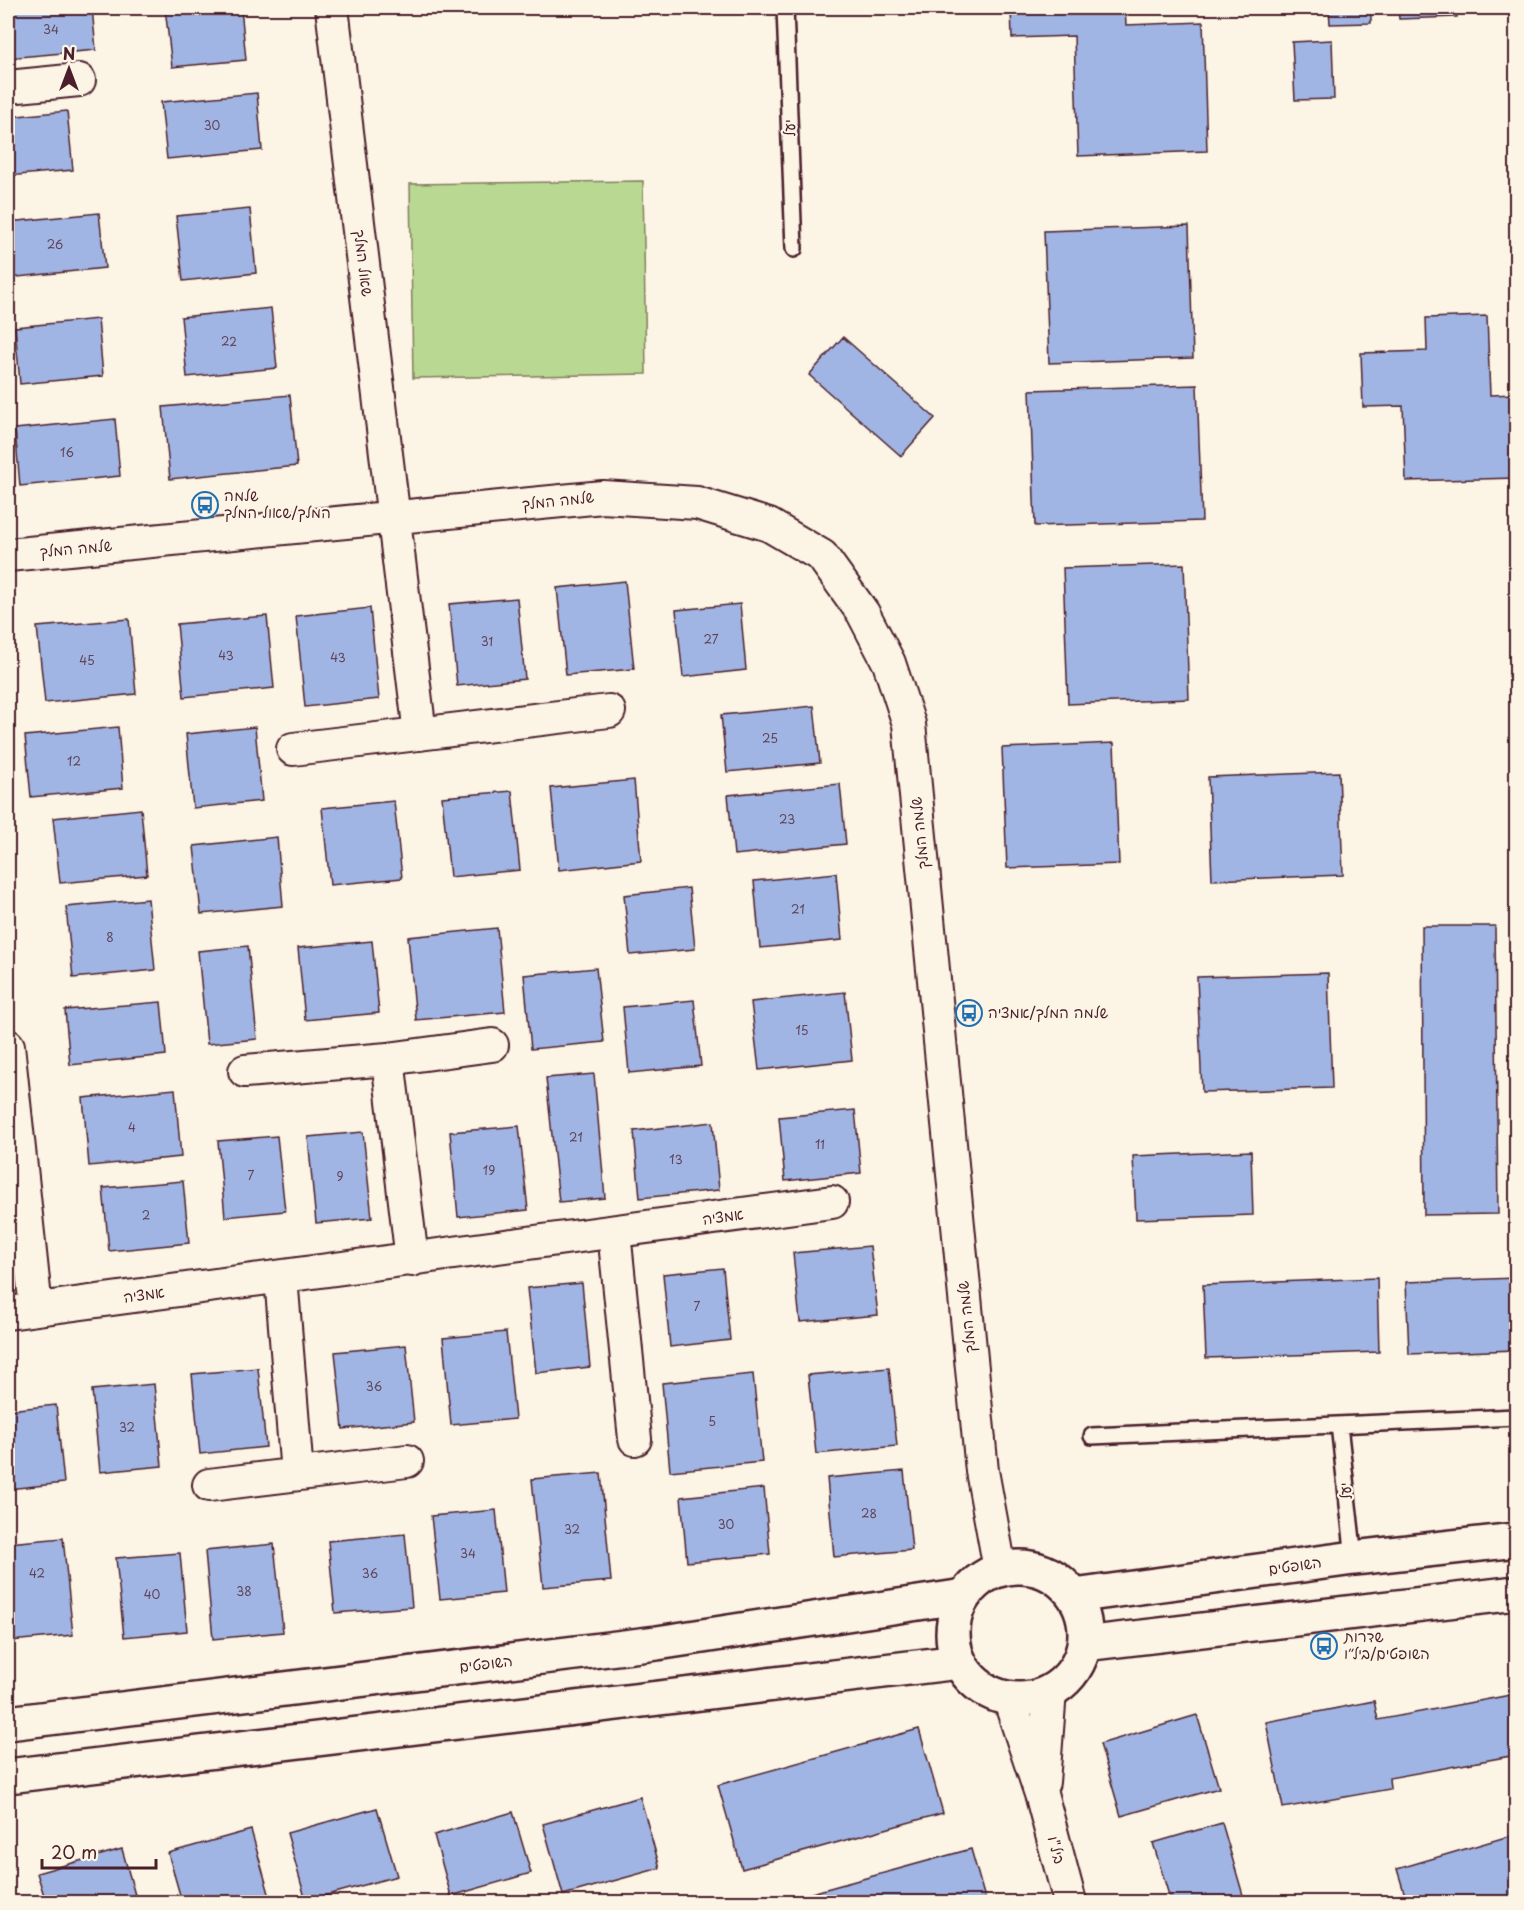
<svg xmlns="http://www.w3.org/2000/svg" width="1524" height="1910" font-family="'Playpen Sans','Playpen Sans Hebrew',sans-serif">
	<style>
		.green { fill: #b9d992; stroke: #827c5e; stroke-width: 1.5 }
		.building { fill: #a0b5e3; stroke: #4a1f2b; stroke-width: 1.5 }
		.lines { fill: none; stroke-linecap: round; stroke-linejoin: round }
		.lane-casing { stroke: #4a1f2b; stroke-width: 20 }
		.street-casing { stroke: #4a1f2b; stroke-width: 36 }
		.secondary-casing { stroke: #4a1f2b; stroke-width: 38 }
		.lane { stroke: #fcf5e5; stroke-width: 15 }
		.street { stroke: #fcf5e5; stroke-width: 32 }
		.secondary { stroke: #fcf5e5; stroke-width: 33 }
		.labels { text-anchor: middle; stroke-width: 4.5; stroke-linejoin: round; paint-order: stroke }
		.number-label { font-size: 12px; fill: #604459 }
		.street-label { font-size: 15px; fill: #4a1f2b; stroke: #fcf5e5 }
		.poi-label { font-size: 15px; fill: #4a1f2b; stroke: #fcf5e5; text-anchor: start }
	</style>
	<rect width="100%" height="100%" fill="#fcf5e5"/>
	<filter id="ink" filterUnits="userSpaceOnUse"><feTurbulence type="fractalNoise" baseFrequency=".0167" numOctaves="2"/><feDisplacementMap in="SourceGraphic" scale="12" xChannelSelector="R" yChannelSelector="G"/><feConvolveMatrix kernelMatrix="1 2 1 2 8 2 1 2 1" color-interpolation-filters="sRGB"/></filter>
	<g filter="url(#ink)">
		<path class="green" d="M643,181L646,374L413,378L410,184Z"/>
		<path class="building" d="M26,8H92L96,50L8,58V9Z
			M165,8H241L246,60L172,67Z
			M1011,8H1125L1126,25L1203,22L1207,151L1078,156L1074,36L1012,38Z
			M1329,8H1371V23L1330,24Z
			M1398,8H1456L1457,17L1399,19Z
			M1332,40L1334,99L1295,100L1292,42Z
			M257,93L262,150L167,159L161,102Z
			M67,111L73,170L8,176V117Z
			M250,209L256,273L183,281L176,216Z
			M99,213L105,268L8,278V222Z
			M1189,226L1193,358L1049,363L1044,231Z
			M271,308L277,368L187,377L181,317Z
			M1487,316L1490,395L1516,394V478L1406,481L1403,406L1363,407L1361,353L1427,351L1426,318Z
			M98,319L103,376L20,384L15,327Z
			M843,337L935,418L901,456L809,375Z
			M1197,385L1202,521L1035,526L1030,390Z
			M290,395L297,466L170,479L163,407Z
			M115,419L120,476L20,486L15,429Z
			M1184,564L1189,699L1068,704L1063,568Z
			M625,581L634,669L566,675L557,588Z
			M517,598L525,679L457,686L449,604Z
			M740,604L746,670L683,677L676,610Z
			M370,608L379,699L305,707L296,616Z
			M267,616L274,688L184,697L177,624Z
			M129,619L136,694L45,703L37,627Z
			M814,706L820,763L727,772L721,715Z
			M118,727L123,788L31,797L25,736Z
			M255,727L262,801L193,808L186,734Z
			M1114,743L1119,864L1007,868L1002,748Z
			M1339,772L1343,875L1212,880L1208,777Z
			M634,780L641,861L559,870L551,788Z
			M840,784L846,844L734,855L728,795Z
			M512,791L520,870L450,877L442,797Z
			M394,801L402,878L330,885L322,808Z
			M141,809L147,875L60,883L53,818Z
			M277,837L283,906L201,914L194,846Z
			M836,873L842,940L760,948L754,881Z
			M689,888L695,949L630,955L624,895Z
			M148,899L155,970L73,978L66,907Z
			M1422,926H1495L1498,1214L1424,1215Z
			M497,928L505,1012L416,1020L408,937Z
			M372,941L379,1013L305,1020L298,948Z
			M248,946L257,1039L207,1044L198,951Z
			M596,968L604,1042L531,1049L524,975Z
			M1328,973L1332,1088L1202,1092L1197,977Z
			M845,992L852,1060L759,1070L751,1002Z
			M694,1000L701,1066L629,1073L623,1007Z
			M161,1002L166,1055L70,1065L65,1010Z
			M594,1074L605,1198L559,1202L546,1078Z
			M175,1089L181,1157L89,1166L83,1098Z
			M855,1110L861,1173L785,1181L779,1117Z
			M713,1122L719,1190L640,1198L634,1131Z
			M519,1126L528,1210L458,1217L450,1132Z
			M363,1132L372,1218L316,1223L308,1137Z
			M277,1136L285,1211L225,1217L218,1141Z
			M1251,1151L1253,1215L1136,1219L1133,1156Z
			M183,1181L189,1243L109,1251L103,1188Z
			M870,1246L878,1315L800,1322L793,1253Z
			M723,1268L730,1340L670,1347L663,1274Z
			M1377,1278L1379,1352L1206,1358L1203,1285Z
			M1516,1278V1350L1409,1354L1406,1282Z
			M582,1283L590,1367L536,1373L527,1288Z
			M506,1332L515,1419L451,1425L443,1338Z
			M406,1345L414,1422L343,1429L335,1352Z
			M258,1368L266,1447L200,1454L192,1374Z
			M889,1368L897,1446L816,1454L808,1375Z
			M753,1374L762,1462L670,1471L662,1383Z
			M154,1384L162,1466L100,1472L92,1390Z
			M56,1405L64,1483L8,1489V1410Z
			M904,1471L912,1550L834,1557L827,1478Z
			M601,1473L611,1581L543,1587L532,1479Z
			M764,1488L770,1554L687,1562L681,1497Z
			M496,1510L504,1593L440,1599L431,1516Z
			M405,1534L412,1607L335,1613L328,1541Z
			M63,1538L73,1635L11,1641L8,1605V1543Z
			M274,1544L283,1632L213,1639L205,1551Z
			M180,1553L187,1631L124,1637L116,1558Z
			M1516,1694V1755L1389,1778L1390,1789L1283,1808L1266,1722L1374,1701L1378,1720Z
			M1197,1715L1219,1788L1121,1816L1100,1744Z
			M919,1729L943,1813L742,1869L718,1785Z
			M640,1797L660,1868L563,1895L543,1824Z
			M377,1808L397,1876L306,1901L287,1833Z
			M513,1812L531,1873L451,1896L434,1835Z
			M1222,1823L1245,1902H1171L1153,1843Z
			M251,1830L270,1897L249,1902H182L168,1853Z
			M1516,1834V1902H1407L1397,1869Z
			M122,1849L137,1902H46L37,1873Z
			M971,1849L986,1902H779Z"/>
		<g class="lines">
			<defs>
				<path id="lane" d="M785,8L794,249
					M1339,1425L1354,1558
					M1092,1436L1516,1417"/>
				<path id="street" d="M332,8L420,734
					M8,87L79,80
					M8,555L603,497L697,503L769,525L822,556L863,613L889,663L909,724L982,1471L1000,1569
					M293,749L609,711
					M8,1046L36,1309
					M388,1059L412,1260
					M245,1071L388,1059L492,1045
					M614,1232L635,1439
					M281,1277L297,1474
					M8,1313L832,1202
					M209,1485L407,1461
					M1009,1698L1042,1797L1070,1902
					M1043,1782L1050,1691"/>
				<path id="secondary" d="M953 1633a66 66 0 1 1 132 0a66 66 0 1 1-132 0Z
					M1074,1596L1354,1558L1516,1540
					M1084,1644L1516,1593
					M8,1723L657,1643L964,1596
					M8,1776L959,1662"/>
			</defs>
			<use href="#lane" class="lane-casing"/>
			<use href="#street" class="street-casing"/>
			<use href="#secondary" class="secondary-casing"/>
			<use href="#lane" class="lane"/>
			<use href="#street" class="street"/>
			<use href="#secondary" class="secondary"/>
		</g>
	</g>
	<defs>
		<symbol id="bus-ring" viewBox="-11 -11 22 22"><circle r="9.5" fill="#fcf5e5" stroke="#1f6fb2" stroke-width="1.5"/><path d="M-5-6H5V4H4V6H2V4H-2V6H-4V4H-5ZM-3.5-4V0h7V-4ZM-3.5 1.2v1.5H-2V1.2ZM2 1.2v1.5H3.5V1.2Z" fill="#1f6fb2"/></symbol>
	</defs>
	<g fill-rule="evenodd">
		<use href="#bus-ring" x="190" y="490" width="30" height="30"/>
		<use href="#bus-ring" x="954" y="998" width="30" height="30"/>
		<use href="#bus-ring" x="1309" y="1631" width="30" height="30"/>
	</g>
	<g class="labels">
		<g class="number-label">
			<text x="51" y="34">34</text>
			<text x="212" y="130">30</text>
			<text x="55" y="249">26</text>
			<text x="229" y="346">22</text>
			<text x="67" y="457">16</text>
			<text x="711" y="644">27</text>
			<text x="487" y="646">31</text>
			<text x="226" y="660">43</text>
			<text x="338" y="662">43</text>
			<text x="87" y="665">45</text>
			<text x="770" y="743">25</text>
			<text x="74" y="766">12</text>
			<text x="787" y="824">23</text>
			<text x="798" y="914">21</text>
			<text x="110" y="942">8</text>
			<text x="802" y="1035">15</text>
			<text x="132" y="1132">4</text>
			<text x="576" y="1142">21</text>
			<text x="820" y="1149">11</text>
			<text x="676" y="1164">13</text>
			<text x="489" y="1175">19</text>
			<text x="251" y="1180">7</text>
			<text x="340" y="1181">9</text>
			<text x="146" y="1220">2</text>
			<text x="697" y="1311">7</text>
			<text x="374" y="1391">36</text>
			<text x="712" y="1426">5</text>
			<text x="127" y="1432">32</text>
			<text x="869" y="1518">28</text>
			<text x="726" y="1529">30</text>
			<text x="572" y="1534">32</text>
			<text x="468" y="1558">34</text>
			<text x="37" y="1578">42</text>
			<text x="370" y="1578">36</text>
			<text x="244" y="1596">38</text>
			<text x="152" y="1599">40</text>
		</g>
		<g class="street-label">
			<text transform="translate(790 128) rotate(-92)" y="5">יעל</text>
			<text transform="translate(363 263) rotate(83)" y="5">שאול המלך</text>
			<text transform="translate(558 501) rotate(-6)" y="5">שלמה המלך</text>
			<text transform="translate(76 549) rotate(-5)" y="5">שלמה המלך</text>
			<text transform="translate(920 833) rotate(-96)" y="5">שלמה המלך</text>
			<text transform="translate(723 1217) rotate(-8)" y="5">אמציה</text>
			<text transform="translate(144 1295) rotate(-8)" y="5">אמציה</text>
			<text transform="translate(967 1317) rotate(-96)" y="5">שלמה המלך</text>
			<text transform="translate(1346 1491) rotate(-96)" y="5">יעל</text>
			<text transform="translate(1295 1566) rotate(-8)" y="5">השופטים</text>
			<text transform="translate(486 1664) rotate(-7)" y="5">השופטים</text>
			<text transform="translate(1056 1850) rotate(75)" y="5">ביל"ו</text>
		</g>
		<g class="poi-label">
			<text x="224" y="501">שלמה<tspan x="224" dy="17">המלך/שאול המלך</tspan></text>
			<text x="988" y="1018">שלמה המלך/אמציה</text>
			<text x="1344" y="1642">שדרות<tspan x="1344" dy="17">השופטים/ביל״ו</tspan></text>
		</g>
	</g>
	<rect width="1524" height="1910" fill="none" stroke="#fcf5e5" stroke-width="30"/>
	<rect x="15" y="15" width="1494" height="1880" fill="none" stroke="#4a1f2b" stroke-width="2" filter="url(#ink)"/>
	<g transform="translate(69 69)" stroke="#fcf5e5" stroke-width="4.5" paint-order="stroke">
	<path d="M0-4.5L10 22L0 15L-10 22Z" fill="#4a1f2b"/>
	<text y="-9" font-size="16" font-weight="bold" text-anchor="middle" fill="#4a1f2b">N</text>
	</g>
	<path d="M42 1859v9h114v-9" fill="none" stroke="#4a1f2b" stroke-width="3"/>
	<text x="51" y="1859" font-size="18" fill="#4a1f2b" stroke="#fcf5e5" stroke-width="4.5" paint-order="stroke">20 m</text>
</svg>
